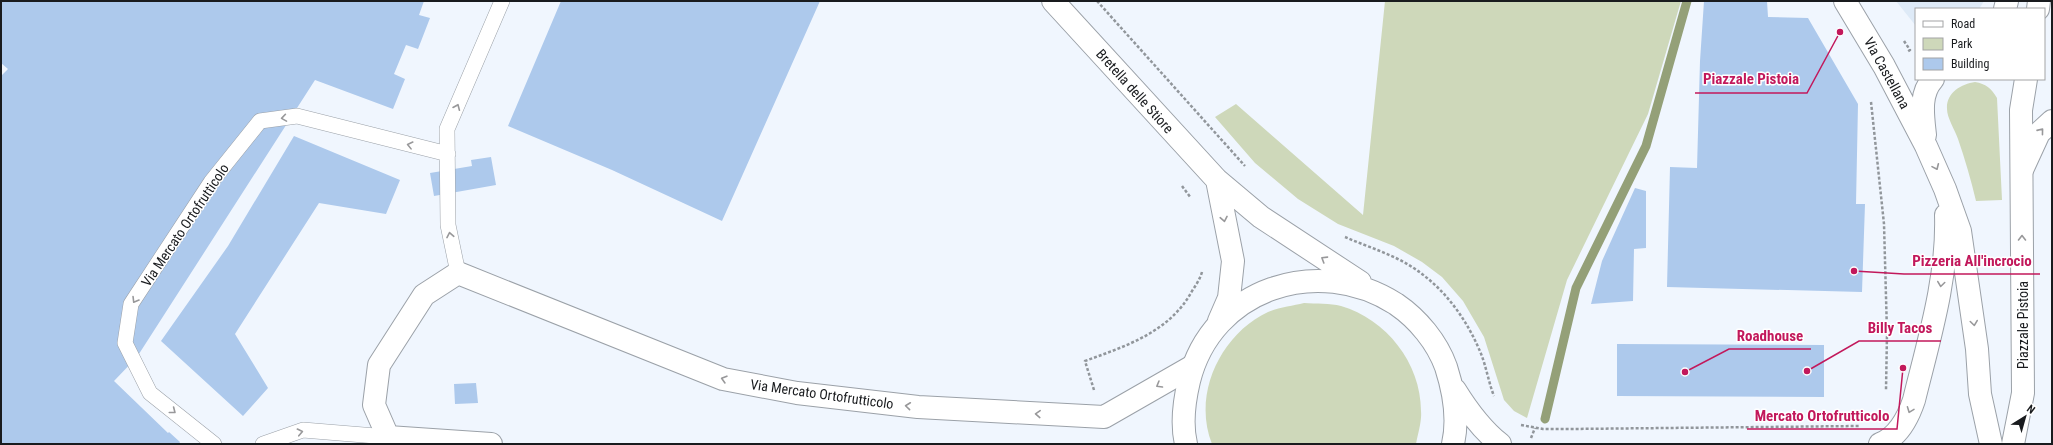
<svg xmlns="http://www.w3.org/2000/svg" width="2053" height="445" font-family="'Roboto Condensed',sans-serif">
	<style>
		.built { fill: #deeaf7 }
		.green { fill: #ced8ba }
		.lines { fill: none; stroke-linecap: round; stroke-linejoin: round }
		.stream { stroke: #94a078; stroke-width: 9 }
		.building { fill: #adc9ec }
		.service-casing { stroke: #9ba1a8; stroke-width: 16 }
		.minor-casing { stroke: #9ba1a8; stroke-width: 24 }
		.primary-casing { stroke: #9ba1a8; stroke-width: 24 }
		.path { stroke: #91969b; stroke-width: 2.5; stroke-dasharray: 3 2; stroke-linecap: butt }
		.service { stroke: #fff; stroke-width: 15 }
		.minor { stroke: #fff; stroke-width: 22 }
		.primary { stroke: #fff; stroke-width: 22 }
		.oneway { stroke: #98989a }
		.labels { text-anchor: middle; stroke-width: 3; stroke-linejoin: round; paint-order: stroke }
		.street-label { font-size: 14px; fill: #191b1e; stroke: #fff }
		.leader { fill: none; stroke: #c2185b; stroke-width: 1.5 }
		.callout-dot { fill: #c2185b; stroke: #fff; stroke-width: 1.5 }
		.callout-label { font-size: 15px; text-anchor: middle; font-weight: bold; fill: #c2185b; stroke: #fff; stroke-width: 3; stroke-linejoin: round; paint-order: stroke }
	</style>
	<rect width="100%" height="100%" fill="#f0f6fe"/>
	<path class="built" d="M1896,1H1984L1979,9H1916V26Z"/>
	<path class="green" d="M1385,1H1681L1648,114L1567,280L1527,418L1514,411L1504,400L1484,337L1463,301L1442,277L1422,262L1394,246L1338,224L1298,199L1255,163L1215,117L1236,104L1363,215Z
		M1975,82C1986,84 1991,88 1997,98L2002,200L1976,201C1971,180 1965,159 1958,139C1955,130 1947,118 1947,109C1946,93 1961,84 1975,82Z
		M1304,303C1316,304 1330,303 1341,306C1386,319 1421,363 1421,411C1422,421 1418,433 1416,444H1212C1192,394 1221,334 1268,312C1279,307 1293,306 1304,303Z"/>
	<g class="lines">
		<path class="stream" d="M1545,419L1576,288L1646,146L1687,1"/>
	</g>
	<path class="building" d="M1,1H424L419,15L430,18L418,49L406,45L394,74L405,79L393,109L315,80L137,357L114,381L168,433L169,432L180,442L179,444H1V76L8,69L1,63Z
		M561,1H820L722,221L612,170L508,126Z
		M1704,1H1767L1768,17L1808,18L1858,104L1856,204H1865L1862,292L1667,287L1670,167L1697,168L1700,61Z
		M294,136L400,180L386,214L319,203L235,334L268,388L243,416L161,341L228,246Z
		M491,157L496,185L434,196L430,173L472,166L471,160Z
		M1635,188L1646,191V248L1634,249L1633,301L1591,304L1602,261Z
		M1617,344L1824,345V397L1617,396Z
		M476,383L478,403L455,404L454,384Z"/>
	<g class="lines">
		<defs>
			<path id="service" d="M458,273L448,225L447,129L502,1
				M214,444L150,393L125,343L131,304L211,182L260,121L297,116L448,154
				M263,444L303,430L388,437"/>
			<path id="minor" d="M2022,170L2039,133L2052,121
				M491,444L388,437L374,405L379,365L424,295L458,273L723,379L797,393L918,407L1104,417L1193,366"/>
			<path id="primary" d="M1053,1L1217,180L1261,217L1360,282
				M1845,1L1884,66L1926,146L1945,189L1960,231L1977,349L1980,394L1991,444
				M2005,9L2007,1
				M2038,9L2039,1
				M1925,135C1923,116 1919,94 1933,79
				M1217,180L1233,261L1229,298L1219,321
				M1455,390C1468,411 1481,429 1500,444
				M1186,444C1181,423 1184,402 1189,381C1212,288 1318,254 1396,304C1418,319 1437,342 1446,367C1454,392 1459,418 1453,444
				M1880,444C1898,437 1908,418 1914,400C1929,339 1948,278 1946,215
				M2013,444L2023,393L2021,110L2026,79"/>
		</defs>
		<use href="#service" class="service-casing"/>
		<use href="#minor" class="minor-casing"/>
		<use href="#primary" class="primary-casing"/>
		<path class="path" d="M1097,1L1245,166
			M1904,41L1910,50L1907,52
			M1871,102L1884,224L1887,333L1886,390
			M1182,186L1191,198
			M1345,237C1361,244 1379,250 1396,258C1435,277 1462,310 1479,349C1486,364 1488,381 1494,396
			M1094,390L1085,361C1126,346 1170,332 1192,291C1196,285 1200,279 1202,272
			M1521,425L1543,429H1570L1859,426
			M1531,438L1535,428"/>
		<use href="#service" class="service"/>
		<use href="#minor" class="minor"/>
		<use href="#primary" class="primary"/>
	</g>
	<defs><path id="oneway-chevron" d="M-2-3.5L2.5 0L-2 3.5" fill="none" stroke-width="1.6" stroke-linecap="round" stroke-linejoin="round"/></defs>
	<g class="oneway">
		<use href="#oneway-chevron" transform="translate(457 107) rotate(-67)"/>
		<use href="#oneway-chevron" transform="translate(284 118) rotate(171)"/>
		<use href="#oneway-chevron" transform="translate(2041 131) rotate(-51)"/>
		<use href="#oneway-chevron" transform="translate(410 145) rotate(-166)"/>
		<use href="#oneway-chevron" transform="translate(1936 167) rotate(66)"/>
		<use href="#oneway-chevron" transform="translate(1224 219) rotate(79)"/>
		<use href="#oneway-chevron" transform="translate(450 235) rotate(-101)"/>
		<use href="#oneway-chevron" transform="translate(2022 238) rotate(-90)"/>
		<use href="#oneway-chevron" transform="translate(1324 259) rotate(-148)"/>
		<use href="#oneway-chevron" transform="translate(1941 284) rotate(98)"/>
		<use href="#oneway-chevron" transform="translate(135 300) rotate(121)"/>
		<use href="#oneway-chevron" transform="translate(1974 323) rotate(82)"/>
		<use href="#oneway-chevron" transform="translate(724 379) rotate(-164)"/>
		<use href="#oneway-chevron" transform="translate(1159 385) rotate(150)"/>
		<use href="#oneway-chevron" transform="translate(908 406) rotate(-174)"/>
		<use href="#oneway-chevron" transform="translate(1910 410) rotate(111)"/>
		<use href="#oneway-chevron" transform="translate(173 411) rotate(38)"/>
		<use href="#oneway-chevron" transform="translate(1038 414) rotate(-177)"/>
		<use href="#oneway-chevron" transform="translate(300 432) rotate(-12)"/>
	</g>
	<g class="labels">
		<g class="street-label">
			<text transform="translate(1887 73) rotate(61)" y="5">Via Castellana</text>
			<text transform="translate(1135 91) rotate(48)" y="5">Bretella delle Stiore</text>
			<text transform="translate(185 225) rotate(-56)" y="5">Via Mercato Ortofrutticolo</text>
			<text transform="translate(2023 325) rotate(-90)" y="5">Piazzale Pistoia</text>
			<text transform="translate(822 394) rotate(8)" y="5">Via Mercato Ortofrutticolo</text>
		</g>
	</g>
	<path class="leader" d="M1840 32L1807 93H1695M1854 271L1904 274H2040M1807 371L1859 341H1941M1685 372L1729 349H1811M1903 368L1897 429H1747"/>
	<g class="callout-dot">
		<circle cx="1840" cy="32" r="4"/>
		<circle cx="1854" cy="271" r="4"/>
		<circle cx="1807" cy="371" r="4"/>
		<circle cx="1685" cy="372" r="4"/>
		<circle cx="1903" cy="368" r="4"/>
	</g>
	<g class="callout-label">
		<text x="1751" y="84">Piazzale Pistoia</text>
		<text x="1972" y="266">Pizzeria All'incrocio</text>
		<text x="1900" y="333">Billy Tacos</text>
		<text x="1770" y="341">Roadhouse</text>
		<text x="1822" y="421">Mercato Ortofrutticolo</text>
	</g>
	<rect width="2053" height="445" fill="none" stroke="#191b1e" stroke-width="4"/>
	<rect x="1915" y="8" width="130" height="72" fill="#ffffff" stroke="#a3a4a5"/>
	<rect x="1923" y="21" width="20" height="6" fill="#ffffff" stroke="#a3a4a5"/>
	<text x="1951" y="28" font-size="12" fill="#191b1e">Road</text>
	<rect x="1923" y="38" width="20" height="12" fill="#ced8ba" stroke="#a3a4a5"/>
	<text x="1951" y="48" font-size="12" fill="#191b1e">Park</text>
	<rect x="1923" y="58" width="20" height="12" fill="#adc9ec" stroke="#a3a4a5"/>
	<text x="1951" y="68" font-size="12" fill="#191b1e">Building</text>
	<g transform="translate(2025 417) rotate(37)" stroke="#ffffff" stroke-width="3" paint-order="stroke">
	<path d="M0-3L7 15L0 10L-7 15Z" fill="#191b1e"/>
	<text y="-6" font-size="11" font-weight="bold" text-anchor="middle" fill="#191b1e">N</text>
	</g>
</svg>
